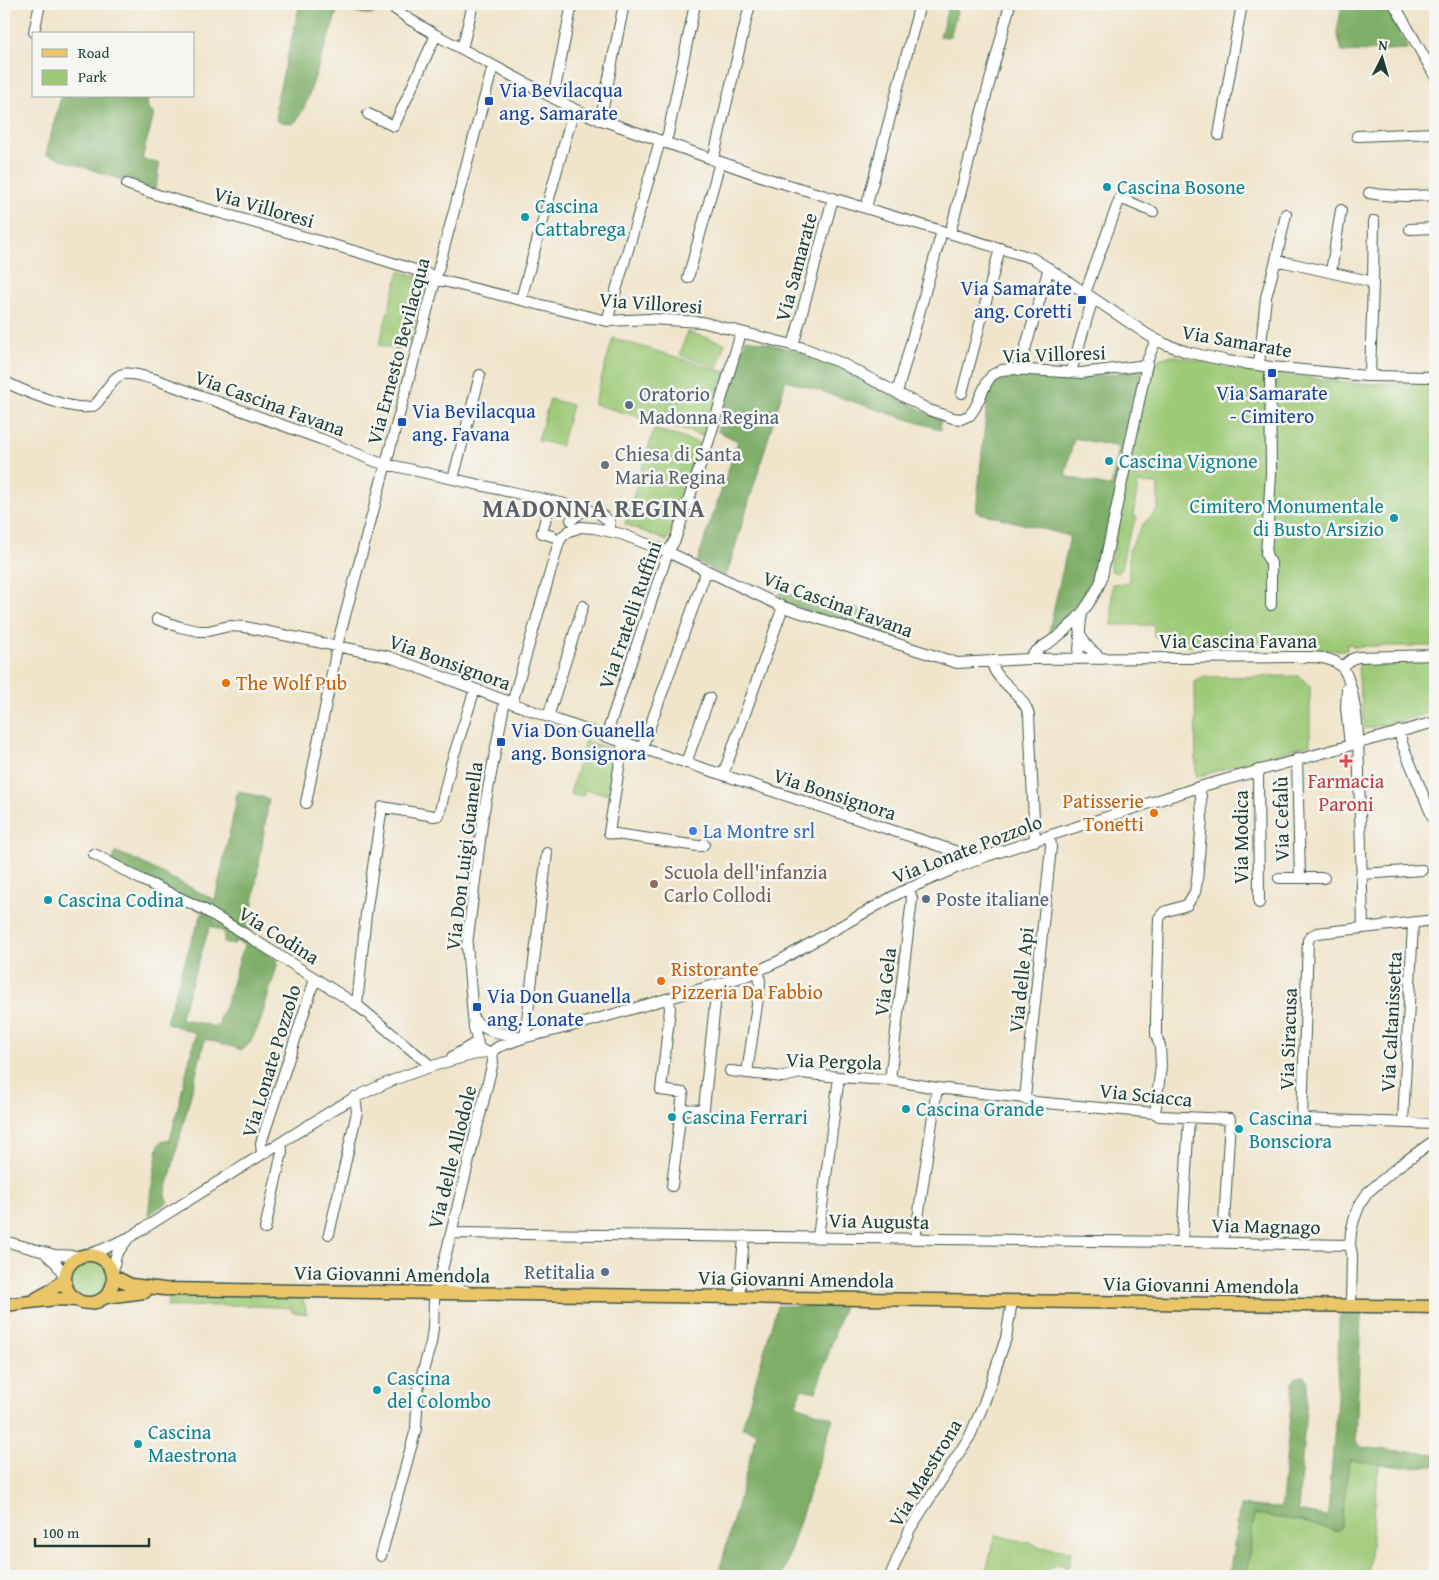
<svg xmlns="http://www.w3.org/2000/svg" width="1439" height="1580" font-family="'Gentium Book Plus',serif">
	<style>
		.green { fill: #9eca78; stroke: #5e8456 }
		.forest { fill: #7eae68; stroke: #4e764e; fill-rule: evenodd }
		.lines { fill: none; stroke-linecap: round; stroke-linejoin: round }
		.minor-casing { stroke: #3e564a; stroke-width: 12 }
		.major-casing { stroke: #3e564a; stroke-width: 15 }
		.minor { stroke: #fff; stroke-width: 10 }
		.major { stroke: #ebc669; stroke-width: 12 }
		.transit-dot { fill: #1a4fb4; stroke: #f6f6f2; stroke-width: 2 }
		.culture-dot { fill: #0f9aa8; stroke: #f6f6f2; stroke-width: 2 }
		.service-dot { fill: #5c6f8a; stroke: #f6f6f2; stroke-width: 2 }
		.worship-dot { fill: #6b7280; stroke: #f6f6f2; stroke-width: 2 }
		.food-dot { fill: #e8710a; stroke: #f6f6f2; stroke-width: 2 }
		.health-dot { fill: #e0444e; stroke: #f6f6f2; stroke-width: 2 }
		.shop-dot { fill: #3f7fe0; stroke: #f6f6f2; stroke-width: 2 }
		.education-dot { fill: #8d6e63; stroke: #f6f6f2; stroke-width: 2 }
		.labels { text-anchor: middle; stroke-width: 5; stroke-linejoin: round; paint-order: stroke }
		.transit-label { font-size: 20px; fill: #164399; stroke: #f6f6f2; text-anchor: start }
		.culture-label { font-size: 20px; fill: #0d838f; stroke: #f6f6f2; text-anchor: start }
		.street-label { font-size: 20px; fill: #1f3d34; stroke: #f6f6f2 }
		.service-label { font-size: 20px; fill: #4e5e75; stroke: #f6f6f2; text-anchor: start }
		.worship-label { font-size: 20px; fill: #5b616d; stroke: #f6f6f2; text-anchor: start }
		.food-label { font-size: 20px; fill: #c56008; stroke: #f6f6f2; text-anchor: start }
		.health-label { font-size: 20px; fill: #be3a42; stroke: #f6f6f2 }
		.shop-label { font-size: 20px; fill: #366cbe; stroke: #f6f6f2; text-anchor: start }
		.education-label { font-size: 20px; fill: #785e54; stroke: #f6f6f2; text-anchor: start }
		.district-label { font-size: 25px; font-weight: bold; letter-spacing: 1px; fill: #5c6165; stroke: #f6f6f2 }
	</style>
	<rect width="100%" height="100%" fill="#f6f6f2"/>
	<filter id="ink" filterUnits="userSpaceOnUse"><feTurbulence type="fractalNoise" baseFrequency=".02" numOctaves="2"/><feDisplacementMap in="SourceGraphic" scale="10" xChannelSelector="R" yChannelSelector="G"/><feConvolveMatrix kernelMatrix="1 2 1 2 8 2 1 2 1" color-interpolation-filters="sRGB"/></filter>
	<filter id="wash" filterUnits="userSpaceOnUse"><feTurbulence type="fractalNoise" baseFrequency=".0096" numOctaves="4" result="noise"/><feDisplacementMap in="SourceGraphic" scale="20" xChannelSelector="R" yChannelSelector="G"/><feGaussianBlur stdDeviation="1.12" result="paint"/><feColorMatrix in="noise" values="0 0 0 0 0 0 0 0 0 0 0 0 0 0 0 0 0 1.4 0 .05"/><feComposite in="paint" operator="in"/></filter>
	<g filter="url(#wash)">
		<rect width="100%" height="100%" fill="#f0e4ca"/>
		<path class="green" d="M399,271L426,279L410,342L398,350L379,345Z
			M687,332L725,343L718,367L680,355Z
			M613,338L726,372L707,437L594,404Z
			M1177,356L1229,368L1361,384L1435,383V646H1363V647H1353V645L1347,644V650H1314L1313,646H1188L1187,637H1154V625H1112V584L1129,583V550L1143,524L1158,509V484L1138,483L1133,516L1137,517L1127,541L1121,569L1117,573L1111,571L1110,568V563L1150,367L1152,368C1156,357 1166,356 1177,356Z
			M550,399L572,405L561,446L538,440Z
			M654,429L699,443L667,541L625,524Z
			M1365,661H1435V712L1365,729L1364,727L1358,669L1360,664Z
			M1299,676L1310,686V744L1196,777L1195,682L1203,677Z
			M585,741L618,751L612,791L608,794L584,790L583,796L570,794Z
			M70 1278a19 19 0 1 1 38 0a19 19 0 1 1-38 0Z
			M170,1293L302,1295L307,1314L291,1312L292,1308L239,1305L167,1307Z
			M1352,1459L1379,1463L1368,1576H1247L1254,1514L1300,1521L1333,1530H1338L1341,1526L1349,1461Z
			M995,1535L1034,1544L1038,1547L1071,1551L1068,1568L1058,1564L1049,1568L1044,1576H985Z"/>
		<path class="forest" d="M300,4C315,4 366,0 376,9L375,13L371,15L338,9L305,106L297,120L292,124L277,121L276,103Z
			M949,4H959L951,34L950,36L946,37L940,36Z
			M1342,4H1384L1409,49L1342,52L1337,32Z
			M61,96H149C146,105 147,109 154,114L142,159L160,164L157,174L159,175L154,191L46,154Z
			M746,339C817,350 878,387 940,420L941,430L786,380L726,577L697,562L738,441L717,431Z
			M1142,369L1097,582L1067,625L1047,640L1070,536L976,512L989,383C1016,370 1048,380 1077,378C1099,377 1121,372 1142,369ZM1074,438L1119,447L1111,487L1065,476Z
			M781,592L849,606L865,611L902,642L827,618L778,600Z
			M239,791L269,799L248,936L111,864L116,852L132,858L215,900L237,798H235Z
			M202,914H204L277,960L278,963L260,1023L250,1043L242,1050L205,1039L165,1196L168,1202L149,1215L148,1213L158,1147L161,1142L170,1140L195,1037V1033L167,1023V1019L192,939ZM210,926L224,932V943L234,944L236,941L244,945L225,1007L220,1016L219,1025L216,1027L182,1019L181,1016Z
			M844,1305L816,1392L801,1389L796,1405L833,1418L782,1576H718L757,1432L742,1428L777,1306Z
			M1344,1312L1358,1313L1361,1315L1356,1442L1359,1446L1366,1448L1435,1454V1466L1401,1467L1352,1460L1349,1461L1341,1526L1338,1530H1333L1300,1521L1254,1514L1247,1576H1229L1240,1505L1276,1508H1280L1282,1503L1293,1383L1295,1378L1300,1376L1306,1377L1308,1382L1298,1511L1325,1516L1328,1514L1337,1399L1339,1320L1340,1314Z"/>
	</g>
	<g filter="url(#ink)">
		<g class="lines">
			<defs>
				<path id="minor" d="M388,4L409,19L436,35L574,109L593,117L772,180L1032,258L1045,266L1148,335L1165,344L1187,352L1228,361L1271,367L1366,376L1435,377
					M1394,4L1435,76
					M34,32L40,4
					M462,49L473,4
					M553,98L572,4
					M368,114L394,126L436,35
					M599,120L602,112L624,4
					M1219,135L1242,4
					M1357,136L1435,133
					M664,143L668,134L695,4
					M713,160L750,4
					M127,184L158,195L361,253L431,275L435,279L607,321L650,319L702,322L804,348L841,363L929,410L953,418L961,419L970,415L975,408L987,382L992,375L1002,370L1011,369L1081,373L1147,365
					M1369,193C1391,197 1413,196 1435,195
					M866,208L920,4
					M1410,229L1435,228
					M950,233L1010,4
					M1276,260L1286,214
					M1331,272L1341,210
					M688,278L720,162
					M1373,282L1374,221
					M1085,293L1120,198L1153,212
					M521,299C539,236 556,172 574,109
					M607,321L660,141
					M793,346L833,198
					M1259,365L1266,297L1276,260L1373,282L1370,376
					M1019,370L1049,268
					M1071,372L1093,298
					M1270,373L1271,474L1266,555L1271,563V605
					M4,381C20,390 76,413 93,406C97,404 100,399 103,395C119,367 125,372 154,379L321,439L377,462L565,504
					M897,393L942,231
					M962,393L1000,248
					M453,479L480,375
					M550,501L542,533L552,536
					M571,506L599,513L609,521L610,527
					M571,520L585,509
					M157,619L180,627L199,631H208L229,626L245,627L390,657L559,721L961,853L970,862
					M1080,634L1089,648L1102,659
					M1029,659C1035,649 1048,644 1057,637C1077,622 1091,603 1101,581L1148,359L1156,340
					M1077,659C1082,646 1078,629 1082,615
					M992,662C994,681 1023,692 1029,715L1035,841
					M1342,667L1352,659L1358,657L1435,655
					M1347,688L1346,708L1350,745
					M512,703L559,542L562,537L569,531L581,527L594,528L621,534L668,552L783,607L957,663L1029,659L1302,657C1315,657 1330,657 1340,665C1352,675 1357,718 1358,734L1363,928L1317,933L1311,936L1308,940L1302,1119L1435,1124
					M548,717L583,606
					M1399,731L1403,746L1435,823
					M606,736L668,552L675,540L709,440L741,333
					M623,742L609,833L698,846H702L704,844
					M642,748L706,572
					M1297,759L1300,878
					M686,763L709,698
					M1258,770L1259,903
					M723,775L783,607
					M306,803L339,638L493,66
					M94,854L142,880L203,909L248,936L357,1005L431,1066
					M1361,874L1422,870
					M1279,878H1324
					M1363,928L1435,920
					M669,999L670,1009L661,1090L683,1093L681,1109
					M357,1005L366,914L382,807L434,816L439,815L451,764L475,689
					M473,1018C485,1034 504,1033 522,1037
					M525,1037L547,853
					M485,1052L479,1048L474,1028L467,945L483,816L505,700
					M452,1057L477,1042
					M730,1071L783,1077L801,1073L839,1077L890,1080L937,1088L1025,1098L1035,1102L1155,1113L1159,1116L1230,1119L1223,1242
					M747,1073L760,984L759,971
					M890,1080L912,899L909,888
					M1025,1098L1051,847L1050,836
					M1155,1113L1161,1066L1160,1046L1156,1035V1018L1159,918L1164,912L1187,905L1195,892L1197,881L1202,819L1201,797L1199,787
					M1403,1122L1413,924
					M262,1154L261,1143L315,979
					M672,1186L681,1109L702,1110L704,1108L717,985
					M265,1229L282,1152L281,1143
					M451,1233L1182,1242L1189,1118
					M329,1234L357,1112L355,1097
					M818,1237L839,1077
					M915,1239L937,1088
					M4,1241L55,1255L80,1256
					M1182,1242L1350,1245
					M47,1255L56,1263L65,1277
					M87,1255L101,1250L130,1237L336,1108C383,1081 431,1064 485,1052H491L498,1047L523,1038L580,1024L749,975L779,961L901,892L956,868L987,856L1199,787L1435,722
					M442,1270C446,1284 452,1288 466,1291
					M113,1272L116,1255L127,1240
					M739,1298L744,1236
					M1351,1305L1352,1254L1350,1245L1351,1232L1354,1220L1360,1204L1368,1192L1400,1165L1435,1140
					M381,1556L416,1429L418,1388L431,1343L433,1328L434,1301L437,1283L442,1270L493,1062L492,1052
					M890,1576L910,1529L970,1436L984,1403L1006,1338L1012,1301"/>
				<path id="major" d="M65 1279a24 24 0 1 1 48 0a24 24 0 1 1-48 0Z
					M113,1276L131,1285L164,1289L1435,1307
					M106,1297L145,1292
					M37,1298L50,1291L65,1279
					M4,1305L56,1299L76,1300"/>
			</defs>
			<use href="#minor" class="minor-casing"/>
			<use href="#major" class="major-casing"/>
			<use href="#minor" class="minor"/>
			<use href="#major" class="major"/>
		</g>
	</g>
	<g class="transit-dot">
		<rect x="484" y="96" width="10" height="10" rx="2.5"/>
		<rect x="1077" y="295" width="10" height="10" rx="2.5"/>
		<rect x="1267" y="368" width="10" height="10" rx="2.5"/>
		<rect x="397" y="417" width="10" height="10" rx="2.5"/>
		<rect x="496" y="737" width="10" height="10" rx="2.5"/>
		<rect x="472" y="1002" width="10" height="10" rx="2.5"/>
	</g>
	<g class="culture-dot">
		<circle cx="1107" cy="187" r="5"/>
		<circle cx="525" cy="217" r="5"/>
		<circle cx="1109" cy="461" r="5"/>
		<circle cx="1394" cy="518" r="5"/>
		<circle cx="48" cy="900" r="5"/>
		<circle cx="906" cy="1109" r="5"/>
		<circle cx="672" cy="1117" r="5"/>
		<circle cx="1239" cy="1129" r="5"/>
		<circle cx="377" cy="1390" r="5"/>
		<circle cx="138" cy="1444" r="5"/>
	</g>
	<g class="service-dot">
		<circle cx="629" cy="405" r="5"/>
		<circle cx="926" cy="899" r="5"/>
		<circle cx="605" cy="1272" r="5"/>
	</g>
	<circle class="worship-dot" cx="605" cy="465" r="5"/>
	<g class="food-dot">
		<circle cx="226" cy="683" r="5"/>
		<circle cx="1154" cy="813" r="5"/>
		<circle cx="661" cy="981" r="5"/>
	</g>
	<path class="health-dot" d="M1343.5 753.5h5v5h5v5h-5v5h-5v-5h-5v-5h5z"/>
	<circle class="shop-dot" cx="693" cy="831" r="5"/>
	<circle class="education-dot" cx="654" cy="884" r="5"/>
	<g class="labels">
		<g class="transit-label">
			<text x="499" y="97">Via Bevilacqua<tspan x="499" dy="23">ang. Samarate</tspan></text>
			<text x="1072" y="295" text-anchor="end">Via Samarate<tspan x="1072" dy="23">ang. Coretti</tspan></text>
			<text x="1272" y="400" text-anchor="middle">Via Samarate<tspan x="1272" dy="23">- Cimitero</tspan></text>
			<text x="412" y="418">Via Bevilacqua<tspan x="412" dy="23">ang. Favana</tspan></text>
			<text x="511" y="737">Via Don Guanella<tspan x="511" dy="23">ang. Bonsignora</tspan></text>
			<text x="487" y="1003">Via Don Guanella<tspan x="487" dy="23">ang. Lonate</tspan></text>
		</g>
		<g class="culture-label">
			<text x="1117" y="194">Cascina Bosone</text>
			<text x="535" y="213">Cascina<tspan x="535" dy="23">Cattabrega</tspan></text>
			<text x="1119" y="468">Cascina Vignone</text>
			<text x="1384" y="513" text-anchor="end">Cimitero Monumentale<tspan x="1384" dy="23">di Busto Arsizio</tspan></text>
			<text x="58" y="907">Cascina Codina</text>
			<text x="916" y="1116">Cascina Grande</text>
			<text x="682" y="1124">Cascina Ferrari</text>
			<text x="1249" y="1125">Cascina<tspan x="1249" dy="23">Bonsciora</tspan></text>
			<text x="387" y="1385">Cascina<tspan x="387" dy="23">del Colombo</tspan></text>
			<text x="148" y="1439">Cascina<tspan x="148" dy="23">Maestrona</tspan></text>
		</g>
		<g class="street-label">
			<text transform="translate(264 207) rotate(16)" y="7">Via Villoresi</text>
			<text transform="translate(796 267) rotate(-75)" y="7">Via Samarate</text>
			<text transform="translate(651 303) rotate(4)" y="7">Via Villoresi</text>
			<text transform="translate(1237 341) rotate(10)" y="7">Via Samarate</text>
			<text transform="translate(398 351) rotate(-75)" y="7">Via Ernesto Bevilacqua</text>
			<text transform="translate(1054 354) rotate(-2)" y="7">Via Villoresi</text>
			<text transform="translate(270 403) rotate(20)" y="7">Via Cascina Favana</text>
			<text transform="translate(838 604) rotate(20)" y="7">Via Cascina Favana</text>
			<text transform="translate(630 615) rotate(-71)" y="7">Via Fratelli Ruffini</text>
			<text x="1238" y="648">Via Cascina Favana</text>
			<text transform="translate(450 662) rotate(20)" y="7">Via Bonsignora</text>
			<text transform="translate(835 794) rotate(18)" y="7">Via Bonsignora</text>
			<text transform="translate(1281 819) rotate(-91)" y="7">Via Cefalù</text>
			<text transform="translate(1241 837) rotate(-90)" y="7">Via Modica</text>
			<text transform="translate(967 849) rotate(-21)" y="7">Via Lonate Pozzolo</text>
			<text transform="translate(464 856) rotate(-83)" y="7">Via Don Luigi Guanella</text>
			<text transform="translate(279 935) rotate(32)" y="7">Via Codina</text>
			<text transform="translate(1021 980) rotate(-84)" y="7">Via delle Api</text>
			<text transform="translate(885 982) rotate(-83)" y="7">Via Gela</text>
			<text transform="translate(1391 1022) rotate(-87)" y="7">Via Caltanissetta</text>
			<text transform="translate(1288 1039) rotate(-88)" y="7">Via Siracusa</text>
			<text transform="translate(271 1061) rotate(-73)" y="7">Via Lonate Pozzolo</text>
			<text transform="translate(834 1061) rotate(2)" y="7">Via Pergola</text>
			<text transform="translate(1146 1095) rotate(6)" y="7">Via Sciacca</text>
			<text transform="translate(452 1157) rotate(-76)" y="7">Via delle Allodole</text>
			<text transform="translate(879 1221) rotate(1)" y="7">Via Augusta</text>
			<text transform="translate(1266 1226) rotate(1)" y="7">Via Magnago</text>
			<text transform="translate(392 1274) rotate(1)" y="7">Via Giovanni Amendola</text>
			<text transform="translate(796 1279) rotate(1)" y="7">Via Giovanni Amendola</text>
			<text transform="translate(1201 1285) rotate(1)" y="7">Via Giovanni Amendola</text>
			<text transform="translate(925 1473) rotate(-59)" y="7">Via Maestrona</text>
		</g>
		<g class="service-label">
			<text x="639" y="401">Oratorio<tspan x="639" dy="23">Madonna Regina</tspan></text>
			<text x="936" y="906">Poste italiane</text>
			<text x="595" y="1279" text-anchor="end">Retitalia</text>
		</g>
		<g class="worship-label">
			<text x="615" y="461">Chiesa di Santa<tspan x="615" dy="23">Maria Regina</tspan></text>
		</g>
		<g class="food-label">
			<text x="236" y="690">The Wolf Pub</text>
			<text x="1144" y="808" text-anchor="end">Patisserie<tspan x="1144" dy="23">Tonetti</tspan></text>
			<text x="671" y="976">Ristorante<tspan x="671" dy="23">Pizzeria Da Fabbio</tspan></text>
		</g>
		<g class="health-label">
			<text x="1346" y="788">Farmacia<tspan x="1346" dy="23">Paroni</tspan></text>
		</g>
		<g class="shop-label">
			<text x="703" y="838">La Montre srl</text>
		</g>
		<g class="education-label">
			<text x="664" y="879">Scuola dell'infanzia<tspan x="664" dy="23">Carlo Collodi</tspan></text>
		</g>
		<g class="district-label">
			<text x="594" y="517">MADONNA REGINA</text>
		</g>
	</g>
	<rect width="1439" height="1580" fill="none" stroke="#f6f6f2" stroke-width="20"/>
	<rect x="32" y="32" width="162" height="65" fill="#f6f6f2" stroke="#a0aca6"/>
	<rect x="42" y="49" width="25" height="8" fill="#ebc669" stroke="#a0aca6"/>
	<text x="78" y="58" font-size="15" fill="#1f3d34">Road</text>
	<rect x="42" y="70" width="25" height="15" fill="#9eca78" stroke="#a0aca6"/>
	<text x="78" y="82" font-size="15" fill="#1f3d34">Park</text>
	<g transform="translate(1382 58) rotate(5)" stroke="#f6f6f2" stroke-width="4" paint-order="stroke">
	<path d="M0-4L9 19L0 12L-9 19Z" fill="#1f3d34"/>
	<text y="-8" font-size="14" font-weight="bold" text-anchor="middle" fill="#1f3d34">N</text>
	</g>
	<path d="M35 1538v8h114v-8" fill="none" stroke="#1f3d34" stroke-width="2.5"/>
	<text x="42" y="1538" font-size="15" fill="#1f3d34" stroke="#f6f6f2" stroke-width="4" paint-order="stroke">100 m</text>
</svg>
